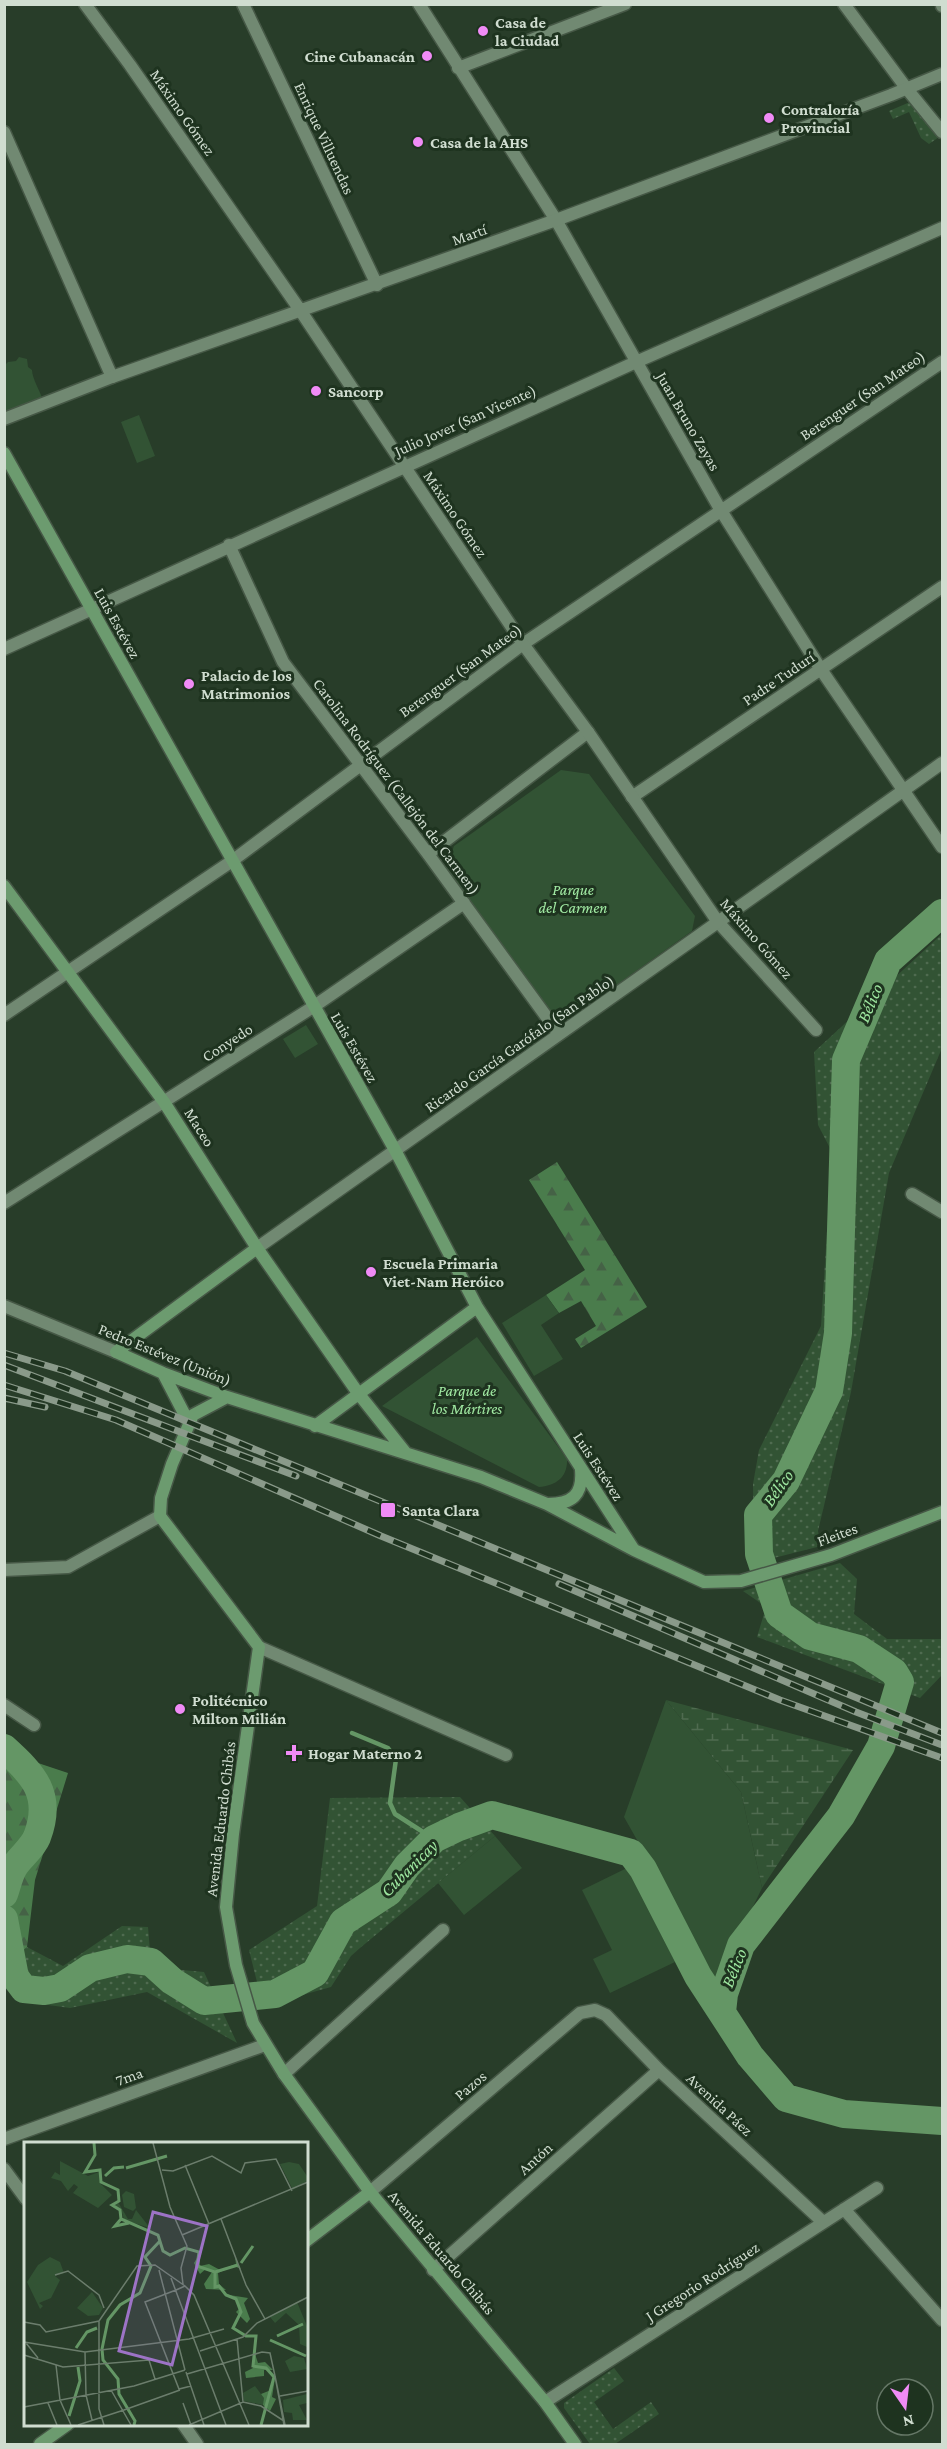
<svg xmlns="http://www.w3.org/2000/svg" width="947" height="2449" font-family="'Crimson Pro',serif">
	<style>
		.grass { fill: url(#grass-dots) }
		.forest { fill: url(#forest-firs) }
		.wetland { fill: url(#wetland-marsh) }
		.green { fill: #325334 }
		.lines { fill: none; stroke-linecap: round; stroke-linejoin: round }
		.stream { stroke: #649665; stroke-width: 4.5 }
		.river { stroke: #649665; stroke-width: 28 }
		.minor-casing { stroke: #465846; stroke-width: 15 }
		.tertiary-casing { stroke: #465846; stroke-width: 15 }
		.secondary-casing { stroke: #465846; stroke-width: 15 }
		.minor { stroke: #718972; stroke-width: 12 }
		.tertiary { stroke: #718972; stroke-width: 12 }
		.secondary { stroke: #6c9b6f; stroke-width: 12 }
		.rail-casing { stroke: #8a9a8a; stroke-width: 7 }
		.rail { stroke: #1e331f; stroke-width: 4.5; stroke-dasharray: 14; stroke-linecap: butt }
		.poi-dot { fill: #f08bf6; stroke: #1e331f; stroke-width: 2 }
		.labels { text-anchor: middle; stroke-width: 6; stroke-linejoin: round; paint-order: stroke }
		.poi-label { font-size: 16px; font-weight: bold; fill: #d0ddd0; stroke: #1e331f; text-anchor: start }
		.street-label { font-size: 16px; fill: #d0ddd0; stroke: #1e331f }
		.park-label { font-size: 16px; font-style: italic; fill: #a1eaa3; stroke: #1e331f }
		.water-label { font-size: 18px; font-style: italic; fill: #9ee7a0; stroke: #1e331f }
		.inset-river { fill: none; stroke: #649665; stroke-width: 3 }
		.inset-road { fill: none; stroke: #6b7d6c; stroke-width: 1.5 }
		.view { fill: #9d73c6; fill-opacity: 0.15; stroke: #9d73c6; stroke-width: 3 }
		.inset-edge { fill: none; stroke: #d0ddd0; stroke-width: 3 }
	</style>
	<defs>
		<pattern id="grass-dots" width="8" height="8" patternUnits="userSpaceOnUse" patternTransform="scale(1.5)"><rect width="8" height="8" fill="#325334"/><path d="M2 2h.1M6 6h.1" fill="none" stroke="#4f6b50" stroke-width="1.8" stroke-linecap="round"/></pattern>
		<pattern id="forest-firs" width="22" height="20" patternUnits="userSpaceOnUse" patternTransform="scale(1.5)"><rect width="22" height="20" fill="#4a7c4c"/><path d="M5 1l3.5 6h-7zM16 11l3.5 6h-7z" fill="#456246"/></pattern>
		<pattern id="wetland-marsh" width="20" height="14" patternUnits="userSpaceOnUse" patternTransform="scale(1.5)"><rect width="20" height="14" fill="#325334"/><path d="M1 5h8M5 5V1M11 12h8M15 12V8" fill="none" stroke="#4f6b50"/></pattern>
	</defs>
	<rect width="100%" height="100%" fill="#283d29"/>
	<path class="grass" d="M910,102L939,137L929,144L921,138L909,112L893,119L889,111Z
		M942,934V1048L889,1173L851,1392L818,1531L821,1546L754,1563L753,1484L759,1450L821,1326L832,1152L818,1125L814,1052Z
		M840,1563L857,1579L854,1614L887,1639H942V1675L920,1698L757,1637L766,1607L743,1591Z
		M460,1797L495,1836L360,1948L351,1956L331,1987L263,2006L249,1950L317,1906L330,1798Z
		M122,1926L148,1927L150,1951L171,1969L204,1972L237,2043L147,1992L70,2008L34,2003L13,1992L5,1967L27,1947L63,1966Z
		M614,2368L624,2381L594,2402L613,2429L651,2402L659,2414L615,2444H590L564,2408V2403Z"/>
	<path class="forest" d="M557,1162L647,1307L581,1348L575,1339L596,1326L581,1301L559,1313L546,1295L585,1270L529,1180Z
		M5,1741L26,1759L68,1773L35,1880L27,1947L5,1967Z"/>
	<path class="wetland" d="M666,1700L853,1750L762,1888L741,1792Z"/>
	<path class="green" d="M19,357L27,359L28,367L32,370C32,378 40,391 42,398L5,413L4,366L8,362L16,361Z
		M139,415L155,456L137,463L121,422Z
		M561,770L589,774L695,916L692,931L566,1021L552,1020L446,868L454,846Z
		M306,1025L318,1044L295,1058L283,1039Z
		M546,1295L559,1313L541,1325L563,1359L534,1376L502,1323Z
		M477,1337L567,1459C568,1477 556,1486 539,1487L382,1406Z
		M666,1700L741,1792L762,1888L717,1981L624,1817Z
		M495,1836L522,1868L464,1915L438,1883Z
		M629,1867L675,1962L610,1993L593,1959L612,1950L582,1890Z"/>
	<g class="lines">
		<path class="stream" d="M352,1733L388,1748L396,1759L390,1803L395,1814L434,1839"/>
		<path class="river" d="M4,1748C34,1775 53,1795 37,1837C32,1849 20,1857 14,1867C9,1875 7,1886 4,1894
			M4,1919L15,1977L24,1989L44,1991L60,1988L90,1968L127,1959L151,1962L172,1981L204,2001L275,1994L315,1973L343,1922L389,1892L407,1866L434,1839L459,1827L492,1815L631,1853L643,1869L698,1976L750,2056L786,2098L844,2114L942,2121
			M722,2012L724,1994L741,1945L841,1816L881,1746L900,1682L894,1672L859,1649L810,1636L779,1614L759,1554L758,1515L786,1481L829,1391L838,1333L846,1060L888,961L942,913"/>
		<defs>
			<path id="minor" d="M243,4L377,285
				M419,4L556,220L720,509L820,668L942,847
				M844,4L907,89L942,132
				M942,4V6
				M458,68L625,4
				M4,132L112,377
				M229,545L283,662L428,854L559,1034
				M4,649L636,362L942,228
				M632,797L942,587
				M428,854L588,732
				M4,1015L232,861L523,644L942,362
				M816,1030L718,922L942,763
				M912,1194L942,1212
				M4,1203L313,1007L464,903
				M4,1570L68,1567L160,1516
				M259,1647L506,1755
				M4,1705L34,1725
				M284,2074L443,1930
				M4,2139L265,2045
				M4,2169L26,2199
				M370,2192L580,2013L595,2010L606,2015L659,2070L823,2222
				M844,2209L942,2320
				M433,2270L659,2070
				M545,2402L877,2188
				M183,2424L197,2444"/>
			<path id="tertiary" d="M85,4L130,65L300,310L523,644L588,732L718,922L257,1248
				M4,419L112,377L556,220L891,95L942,74
				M4,1306L116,1352"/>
			<path id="secondary" d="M4,453L395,1150L477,1307L634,1550
				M4,886L164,1102L257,1248L358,1393L405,1452
				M257,1248L116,1352L163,1373L227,1397L481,1477L547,1504L634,1550L704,1582L741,1581L831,1555L942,1512
				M163,1373L189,1423
				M227,1397L193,1415L172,1464L161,1498L160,1516L259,1647L233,1834L226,1907L236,1965L253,2023L284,2074L370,2192L545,2402L575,2444
				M315,1426L477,1307
				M548,1504C572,1504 583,1495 581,1470
				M306,2241L370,2192
				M40,2444L68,2424"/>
		</defs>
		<use href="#minor" class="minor-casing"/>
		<use href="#tertiary" class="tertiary-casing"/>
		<use href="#secondary" class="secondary-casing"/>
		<use href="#minor" class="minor"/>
		<use href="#tertiary" class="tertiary"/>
		<use href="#secondary" class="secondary"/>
		<defs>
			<path id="rail" d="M4,1353L65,1371L942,1733
				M4,1365L296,1476
				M4,1385L116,1420L381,1536L780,1700L942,1758
				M4,1398L45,1407
				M559,1584L856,1712L942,1745"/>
		</defs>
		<use href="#rail" class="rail-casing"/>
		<use href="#rail" class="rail"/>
	</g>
	<g class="poi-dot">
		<circle cx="483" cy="31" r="6"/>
		<circle cx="427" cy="56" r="6"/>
		<circle cx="769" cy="118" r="6"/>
		<circle cx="418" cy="142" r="6"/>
		<circle cx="316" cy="391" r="6"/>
		<circle cx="189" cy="684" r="6"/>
		<circle cx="371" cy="1272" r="6"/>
		<rect x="380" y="1502" width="16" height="16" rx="3"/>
		<circle cx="180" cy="1709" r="6"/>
		<path d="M291 1744h6v6h6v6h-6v6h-6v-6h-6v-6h6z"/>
	</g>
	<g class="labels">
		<g class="poi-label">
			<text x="495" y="28">Casa de<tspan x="495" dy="18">la Ciudad</tspan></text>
			<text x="415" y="62" text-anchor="end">Cine Cubanacán</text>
			<text x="781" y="115">Contraloría<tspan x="781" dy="18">Provincial</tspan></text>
			<text x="430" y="148">Casa de la AHS</text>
			<text x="328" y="397">Sancorp</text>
			<text x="201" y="681">Palacio de los<tspan x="201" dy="18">Matrimonios</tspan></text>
			<text x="383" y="1269">Escuela Primaria<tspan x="383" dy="18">Viet-Nam Heróico</tspan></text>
			<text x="402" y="1516">Santa Clara</text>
			<text x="192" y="1706">Politécnico<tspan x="192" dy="18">Milton Milián</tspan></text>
			<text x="308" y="1759">Hogar Materno 2</text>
		</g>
		<g class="street-label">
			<text transform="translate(183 112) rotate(55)" y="6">Máximo Gómez</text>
			<text transform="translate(325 138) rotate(65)" y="6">Enrique Villuendas</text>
			<text transform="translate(469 234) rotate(-20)" y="6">Martí</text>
			<text transform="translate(862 395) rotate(-34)" y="6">Berenguer (San Mateo)</text>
			<text transform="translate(465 420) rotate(-24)" y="6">Julio Jover (San Vicente)</text>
			<text transform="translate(689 421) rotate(60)" y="6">Juan Bruno Zayas</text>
			<text transform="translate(456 514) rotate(56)" y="6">Máximo Gómez</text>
			<text transform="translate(118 623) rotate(61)" y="6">Luis Estévez</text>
			<text transform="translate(460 670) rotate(-36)" y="6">Berenguer (San Mateo)</text>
			<text transform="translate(778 678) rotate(-34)" y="6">Padre Tudurí</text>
			<text transform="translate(397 786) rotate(53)" y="6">Carolina Rodríguez (Callejón del Carmen)</text>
			<text transform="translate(757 938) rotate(49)" y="6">Máximo Gómez</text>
			<text transform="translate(227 1042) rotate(-33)" y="6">Conyedo</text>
			<text transform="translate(519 1043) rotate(-35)" y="6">Ricardo García Garófalo (San Pablo)</text>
			<text transform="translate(355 1047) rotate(60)" y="6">Luis Estévez</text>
			<text transform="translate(200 1127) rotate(58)" y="6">Maceo</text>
			<text transform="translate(165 1354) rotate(22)" y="6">Pedro Estévez (Unión)</text>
			<text transform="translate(599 1466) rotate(57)" y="6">Luis Estévez</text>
			<text transform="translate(837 1534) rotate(-20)" y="6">Fleites</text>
			<text transform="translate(220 1819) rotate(-83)" y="6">Avenida Eduardo Chibás</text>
			<text transform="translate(129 2076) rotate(-20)" y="6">7ma</text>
			<text transform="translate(470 2085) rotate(-40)" y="6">Pazos</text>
			<text transform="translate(720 2104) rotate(43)" y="6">Avenida Páez</text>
			<text transform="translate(535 2158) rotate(-42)" y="6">Antón</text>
			<text transform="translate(442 2252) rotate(50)" y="6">Avenida Eduardo Chibás</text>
			<text transform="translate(702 2281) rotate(-33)" y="6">J Gregorio Rodríguez</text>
		</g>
		<g class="park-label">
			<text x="573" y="895">Parque<tspan x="573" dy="18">del Carmen</tspan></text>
			<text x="467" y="1396">Parque de<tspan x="467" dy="18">los Mártires</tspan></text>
		</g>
		<g class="water-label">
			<text transform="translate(870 1003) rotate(-67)" y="6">Bélico</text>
			<text transform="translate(778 1488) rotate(-55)" y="6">Bélico</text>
			<text transform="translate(409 1868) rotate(-45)" y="6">Cubanicay</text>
			<text transform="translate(734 1968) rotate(-68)" y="6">Bélico</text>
		</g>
	</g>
	<g transform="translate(24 2142)">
		<rect width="284" height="284" fill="#283d29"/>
		<path d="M265,20L275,22L283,34V39L269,48L256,22ZM68,150L79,166L75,173L64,174L53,166ZM283,252V261L275,263L283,278H269L268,271L260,270L259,258Z" fill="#325334"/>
		<path d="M176,111V124L185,122L196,128L212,122L211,115L217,127L210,124L194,131L195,142L202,148L182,147L180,142L188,130L183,126L176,132L170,121ZM199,152L224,156L220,161L226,177L223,181L212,170L216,166L212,158ZM231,212L234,221L241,220L249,228H240V234L222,236L221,230L229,226ZM251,236L248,255L252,257L246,269L239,263L237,252L247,248Z" fill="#4a7c4c"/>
		<path d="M36,19L64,34L75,30L76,41L88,53L74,66L49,51L54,45L50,42L44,49L37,39L27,36L31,30L36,33ZM102,49L110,52L112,66L109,69L100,65L98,53ZM94,60L104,77H108L112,68L126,86L100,78L97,67L90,63ZM26,115L36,120L40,131L31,134L36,138L27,156L15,161L19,164L16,167L3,140L14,123ZM273,160L283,184V205L276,202L275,183L262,171L251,181L246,175ZM270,214L280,216L283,227L266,230L261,219ZM231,244L240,256L239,263L220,259L219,251Z" fill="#325334"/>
		<path class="inset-river" d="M70,1L71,13L61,30L76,28L77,40L94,48L95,59L88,63L96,68L97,77L134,93L139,109L146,113L161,106L175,110L173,124L191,130V145L195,144L202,153L212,157L217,170L209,186L222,194H232L229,224L242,226L250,235L237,283M102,26L143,14M81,34L90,26L100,25M97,77L91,84L105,81M217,121L229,104M191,130L214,123M253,194L279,182M246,198L282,214M52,206L63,190L73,186M45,274L56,239L54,225M110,283L111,279L95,252L94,237L79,218L78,207L84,178L96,163L116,151L127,124L121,115L136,99"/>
		<path class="inset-road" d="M129,1L146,65L163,104L157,126L159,142M161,23L185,82M138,28L149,29L188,14L217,31L221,21L252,17L268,49M197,77L222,143L241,177M158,93L284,40M135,128L161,228M31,133L44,129L75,153L80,166M147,136L202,283M161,144L170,153L225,283M152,148L121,160L155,247L167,244M75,179V267L80,283M0,180L16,183L22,190L75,179L113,124L131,123L161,144L152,148M213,197L219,260M0,200L61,210L165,197L200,187M2,201L14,216M176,209L219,195L233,181L284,155M61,210L62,253L68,278M0,213L39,225L125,218L131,237M32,223L36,258L47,283M162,230L180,283M163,232L238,210L246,211L251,234M87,248L107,283M256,254L284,249M24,261L33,283M159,261L167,283M0,265L110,244L161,228M100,268L156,248M54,283L100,268M165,283L219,260L237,264L260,279M260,283L251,234L261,283"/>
		<path class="view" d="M129,70L183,84L148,223L95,209Z"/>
		<rect width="284" height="284" class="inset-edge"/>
	</g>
	<rect width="947" height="2449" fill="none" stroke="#d0ddd0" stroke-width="12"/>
	<g transform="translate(905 2407) rotate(166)"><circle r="28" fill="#1e331f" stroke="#657766" stroke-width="1.5"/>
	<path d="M0-4.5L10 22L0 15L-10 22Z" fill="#f08bf6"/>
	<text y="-9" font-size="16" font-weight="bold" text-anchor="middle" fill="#d0ddd0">N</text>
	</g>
</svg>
